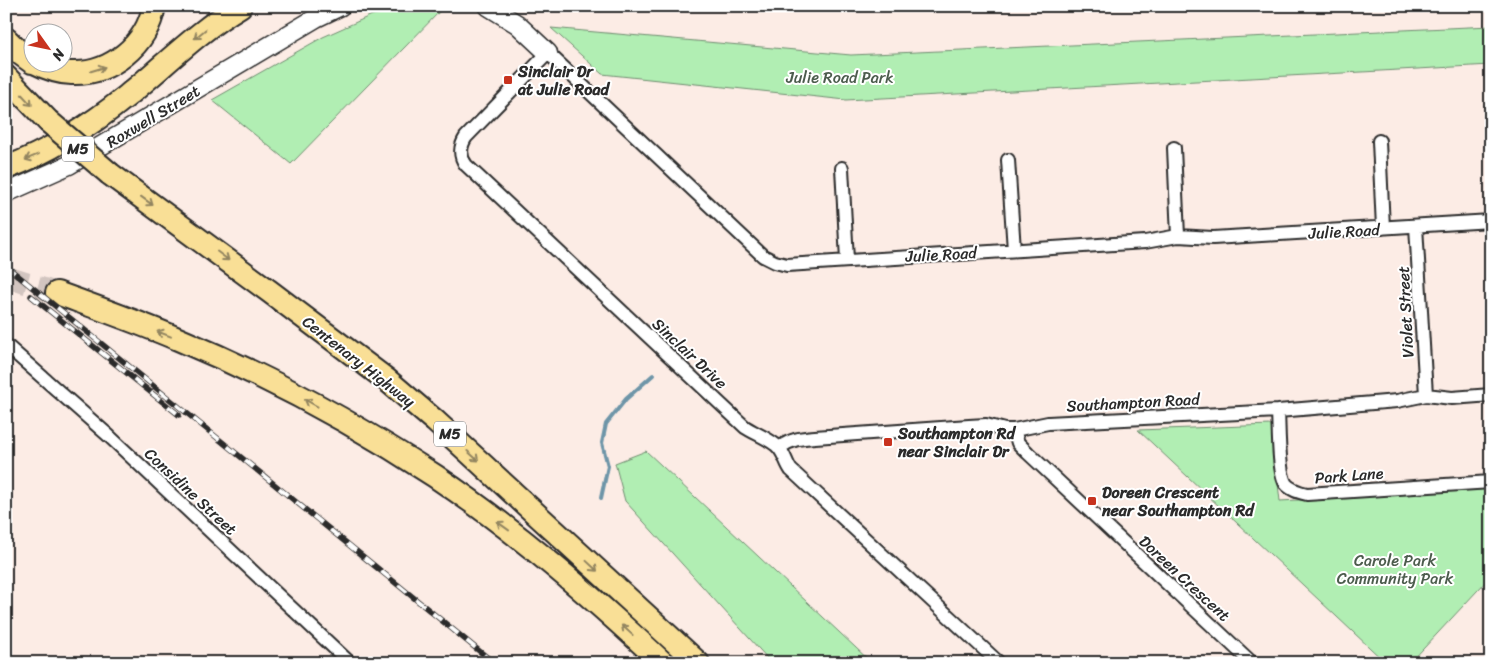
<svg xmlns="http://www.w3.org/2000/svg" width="1497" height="669" font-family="Sriracha,sans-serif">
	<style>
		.green { fill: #b1eeb3; stroke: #6e8c6f }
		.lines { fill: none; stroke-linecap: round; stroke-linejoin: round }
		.stream { stroke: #6e95a8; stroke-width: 4 }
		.highway-tunnel { stroke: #d2c5c0; stroke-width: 22; stroke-dasharray: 22 11; stroke-linecap: butt }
		.street-casing { stroke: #2b2b2b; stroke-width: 16 }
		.secondary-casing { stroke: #2b2b2b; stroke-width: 21 }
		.highway-casing { stroke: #2b2b2b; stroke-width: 26 }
		.street { stroke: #fff; stroke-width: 12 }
		.secondary { stroke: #fff; stroke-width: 18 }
		.highway { stroke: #f9df96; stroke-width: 22 }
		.rail-casing { stroke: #2b2b2b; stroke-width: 5.5 }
		.rail { stroke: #fff; stroke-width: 4; stroke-dasharray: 11; stroke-linecap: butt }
		.highway-bridge-casing { stroke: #2b2b2b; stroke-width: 26; stroke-linecap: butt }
		.highway-bridge { stroke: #f9df96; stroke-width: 22 }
		.oneway { stroke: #928560 }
		.poi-dot { fill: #c8321e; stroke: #fff; stroke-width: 2 }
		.labels { text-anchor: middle; stroke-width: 4; stroke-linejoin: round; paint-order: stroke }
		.shield { fill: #fff; stroke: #6b6b6b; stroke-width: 1 }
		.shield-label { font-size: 15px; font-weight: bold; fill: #2b2b2b }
		.poi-label { font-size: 16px; font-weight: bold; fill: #2b2b2b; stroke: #fff; text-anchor: start }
		.park-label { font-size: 16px; fill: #4c5c4d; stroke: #fff }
		.street-label { font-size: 16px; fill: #2b2b2b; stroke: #fff }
	</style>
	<rect width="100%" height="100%" fill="#fcece5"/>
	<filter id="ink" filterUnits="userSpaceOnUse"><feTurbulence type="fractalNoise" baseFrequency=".02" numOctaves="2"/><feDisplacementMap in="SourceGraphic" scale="10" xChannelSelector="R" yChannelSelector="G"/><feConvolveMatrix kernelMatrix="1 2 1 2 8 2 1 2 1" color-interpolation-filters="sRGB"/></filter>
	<g filter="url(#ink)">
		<path class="green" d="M397,10H441L291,164L212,100L323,37L372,15Z
			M1491,26V65L846,100L602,74L551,28L851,55Z
			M1271,425L1280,501L1491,489V576L1410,663H1386L1138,430Z
			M646,451L872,663H773L769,660L625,501L615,463Z"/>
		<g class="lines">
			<path class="stream" d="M601,498L608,466L602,443L606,424L626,399L653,375"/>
			<path class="highway-tunnel" d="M6,277L57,293"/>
			<defs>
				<path id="street" d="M1379,141L1383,228
					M1174,148L1178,236
					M1008,160L1014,250
					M842,168L847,260
					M1416,226L1426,395
					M6,345L109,436L350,663
					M1278,411C1279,426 1278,473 1286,484C1291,490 1299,492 1307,494L1491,482
					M1014,430L1018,443L1028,453L1252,663
					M779,448C791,439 801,438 815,437L969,426L986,425L1005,430H1014L1048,423L1278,411L1397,401L1426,395L1452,398L1491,395
					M999,663L791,470C786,463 785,455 779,448C774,441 754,433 745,427L466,165C459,156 460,146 466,137L548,53L763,256L775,262L787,265L1145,242L1178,236L1213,238L1491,221"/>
				<path id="secondary" d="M488,6L517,24L548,53
					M6,193L69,165L316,18L341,6"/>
				<path id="highway" d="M6,39L21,54L32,62
					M34,62C46,68 58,73 71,73C110,75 147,45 154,6
					M6,77L48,121
					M6,168C51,151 90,126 127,96C164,66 198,31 240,6
					M110,174L269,291L387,380L435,421L698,663
					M57,293C98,308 138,322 178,339C267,376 354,423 435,476C517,531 591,596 663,663"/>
			</defs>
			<use href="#street" class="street-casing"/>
			<use href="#secondary" class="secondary-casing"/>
			<use href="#highway" class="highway-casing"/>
			<use href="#street" class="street"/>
			<use href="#secondary" class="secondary"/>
			<use href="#highway" class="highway"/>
			<defs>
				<path id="rail" d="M6,266L494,663
					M31,296L179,415"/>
			</defs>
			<use href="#rail" class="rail-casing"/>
			<use href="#rail" class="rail"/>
			<defs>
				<path id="highway-bridge" d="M48,121L110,174"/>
			</defs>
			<use href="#highway-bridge" class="highway-bridge-casing"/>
			<use href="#highway-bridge" class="highway-bridge"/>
		</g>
		<defs><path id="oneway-shaft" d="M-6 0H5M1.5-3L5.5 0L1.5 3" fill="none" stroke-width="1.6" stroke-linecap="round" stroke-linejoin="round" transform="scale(1.25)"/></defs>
		<g class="oneway">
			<use href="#oneway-shaft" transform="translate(200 34) rotate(141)"/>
			<use href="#oneway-shaft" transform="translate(98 69) rotate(-17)"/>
			<use href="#oneway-shaft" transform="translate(27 100) rotate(47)"/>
			<use href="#oneway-shaft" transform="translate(32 157) rotate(157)"/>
			<use href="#oneway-shaft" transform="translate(147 201) rotate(36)"/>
			<use href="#oneway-shaft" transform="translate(223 256) rotate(37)"/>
			<use href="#oneway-shaft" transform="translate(164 334) rotate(-159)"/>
			<use href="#oneway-shaft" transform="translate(311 403) rotate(-151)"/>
			<use href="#oneway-shaft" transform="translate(473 456) rotate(42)"/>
			<use href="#oneway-shaft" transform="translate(503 526) rotate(-144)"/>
			<use href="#oneway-shaft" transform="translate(592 566) rotate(43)"/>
			<use href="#oneway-shaft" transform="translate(627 630) rotate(-138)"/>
		</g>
	</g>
	<g class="poi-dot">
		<rect x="503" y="75" width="10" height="10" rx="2.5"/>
		<rect x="883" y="437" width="10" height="10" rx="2.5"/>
		<rect x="1087" y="496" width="10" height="10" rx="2.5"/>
	</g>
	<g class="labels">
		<g class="shield">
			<rect x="62" y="136.5" width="32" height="25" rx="4"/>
			<rect x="434" y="421.5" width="32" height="25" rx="4"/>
		</g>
		<g class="shield-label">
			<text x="78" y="154">M5</text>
			<text x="450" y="439">M5</text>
		</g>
		<g class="poi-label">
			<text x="518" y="77">Sinclair Dr<tspan x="518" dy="18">at Julie Road</tspan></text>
			<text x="898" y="439">Southampton Rd<tspan x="898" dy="18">near Sinclair Dr</tspan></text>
			<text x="1102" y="498">Doreen Crescent<tspan x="1102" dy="18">near Southampton Rd</tspan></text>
		</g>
		<g class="park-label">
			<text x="840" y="83">Julie Road Park</text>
			<text x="1395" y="566">Carole Park<tspan x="1395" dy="18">Community Park</tspan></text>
		</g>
		<g class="street-label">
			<text transform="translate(153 116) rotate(-31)" y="6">Roxwell Street</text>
			<text transform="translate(1344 231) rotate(-3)" y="6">Julie Road</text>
			<text transform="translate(941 254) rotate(-3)" y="6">Julie Road</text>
			<text transform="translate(1405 312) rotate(-93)" y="6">Violet Street</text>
			<text transform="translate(690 353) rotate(43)" y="6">Sinclair Drive</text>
			<text transform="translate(359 361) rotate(38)" y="6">Centenary Highway</text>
			<text transform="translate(1133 402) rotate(-3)" y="6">Southampton Road</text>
			<text transform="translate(1349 475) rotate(-4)" y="6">Park Lane</text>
			<text transform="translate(191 491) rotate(43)" y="6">Considine Street</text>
			<text transform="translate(1185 578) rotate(43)" y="6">Doreen Crescent</text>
		</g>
	</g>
	<rect width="1497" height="669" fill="none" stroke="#fff" stroke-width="25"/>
	<rect x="12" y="12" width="1472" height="644" fill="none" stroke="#2b2b2b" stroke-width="2" filter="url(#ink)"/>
	<g transform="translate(48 48) rotate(123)"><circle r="24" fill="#ffffff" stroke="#aaaaaa"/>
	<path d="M0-4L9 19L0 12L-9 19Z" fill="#c8321e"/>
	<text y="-8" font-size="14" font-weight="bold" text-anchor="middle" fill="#2b2b2b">N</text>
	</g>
</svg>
